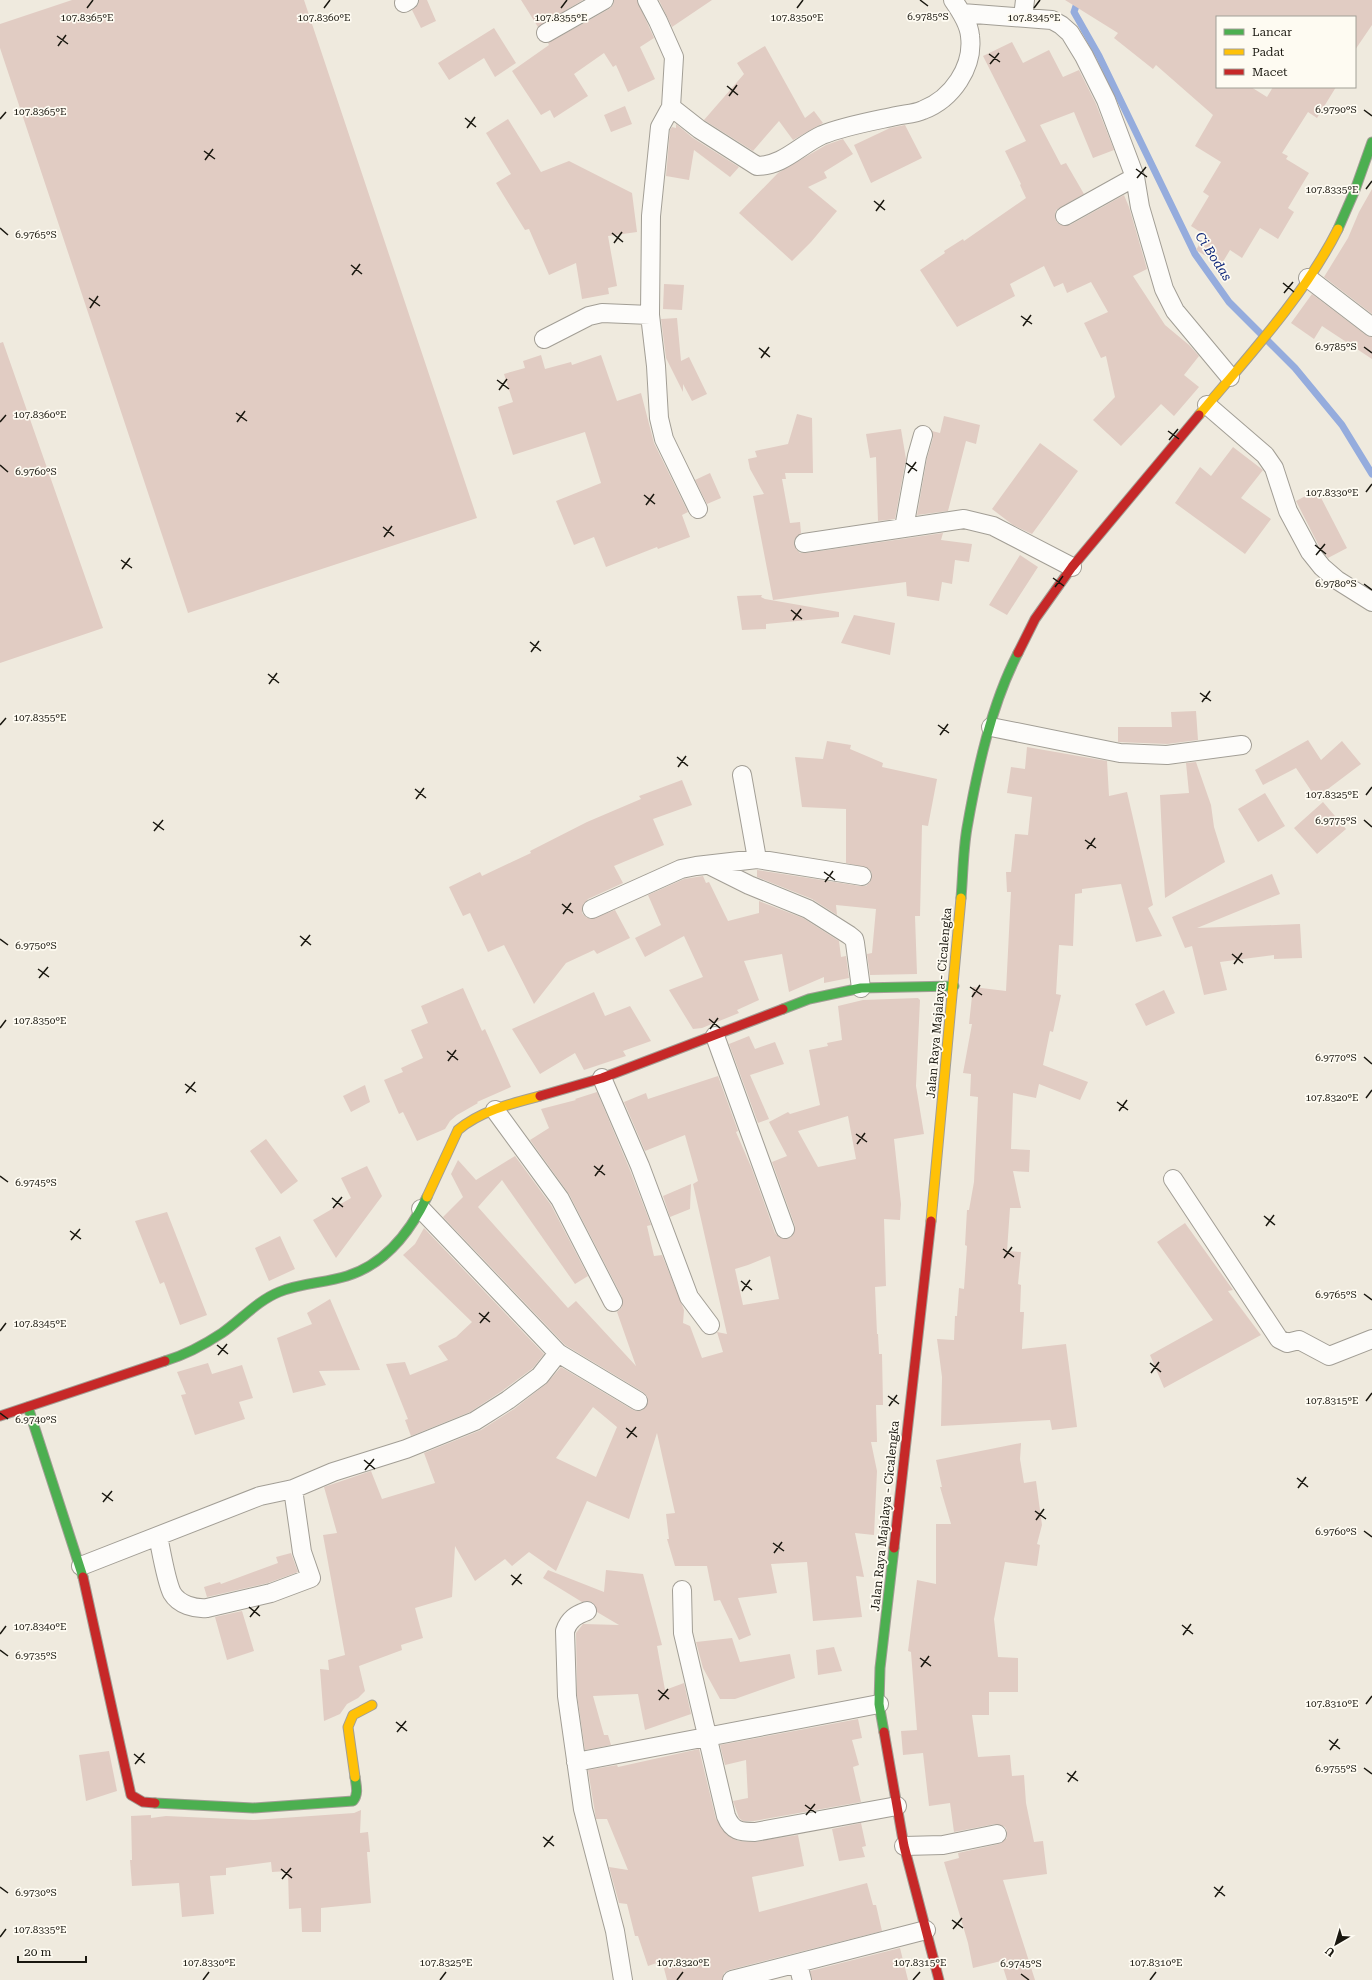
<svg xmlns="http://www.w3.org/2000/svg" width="1372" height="1980" font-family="'Roboto Serif',serif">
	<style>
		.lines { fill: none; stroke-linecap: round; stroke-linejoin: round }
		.stream { stroke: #95acdd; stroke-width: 7 }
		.building { fill: #e1ccc3; fill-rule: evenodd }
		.street-casing { stroke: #a29e95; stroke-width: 20 }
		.fast-casing { stroke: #a29e95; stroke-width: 11 }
		.slow-casing { stroke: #a29e95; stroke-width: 11 }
		.jam-casing { stroke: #a29e95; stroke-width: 11 }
		.street { stroke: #fdfcfa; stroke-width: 18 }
		.fast { stroke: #4caf50; stroke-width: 9 }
		.slow { stroke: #ffc107; stroke-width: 9 }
		.jam { stroke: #c62828; stroke-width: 9 }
		.ticks { fill: none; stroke: #19170f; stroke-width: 1.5 }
		.labels { text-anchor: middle; stroke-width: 3.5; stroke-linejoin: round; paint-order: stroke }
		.street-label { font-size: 12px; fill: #19170f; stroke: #fefbf2 }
		.water-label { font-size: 13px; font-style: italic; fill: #051f76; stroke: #fefbf2 }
		.ticks-label { font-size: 10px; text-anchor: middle; fill: #19170f; stroke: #fefbf2; stroke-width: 3.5; stroke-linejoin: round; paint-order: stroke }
	</style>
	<rect width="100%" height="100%" fill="#efeade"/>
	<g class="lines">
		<path class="stream" d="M1078,0L1074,12L1099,56L1195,254L1229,302L1295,368L1342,425L1372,474"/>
	</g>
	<path class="building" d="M72,0H304L477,518L188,613L0,48V24Z
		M419,0H427L436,21L421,28L412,10L418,5Z
		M521,0H583L538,27Z
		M614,0H637L654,38L640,47L655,79L628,92L616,65L613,67L604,53L574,74L588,96L554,118L550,110L541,115L512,71L549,45L548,43L609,9L613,5Z
		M659,0H712L672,27Z
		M1065,0H1372V25L1355,50V17H1217V87H1251L1267,97L1273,87H1336L1317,118L1308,112L1282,153L1288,156L1286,159L1309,173L1288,208L1294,212L1278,239L1260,228L1242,258L1230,250L1221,265L1196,250L1205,235L1191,226L1209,196L1203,192L1221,162L1195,146L1213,115L1156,65L1153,69L1114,38L1118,33Z
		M494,28L516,63L495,77L484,58L449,80L438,63Z
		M1012,42L1023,63L1049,50L1063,77L1079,70L1096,104L1114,150L1093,158L1074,112L1040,125L1061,165L1066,163L1084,194L1056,210L1055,215L1056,221L1060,225H1070L1124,195L1129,207L1147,269L1133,276L1165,325L1189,345L1199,356L1184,375L1199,387L1174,416L1161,404L1121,446L1093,420L1115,397L1106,356L1101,358L1084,323L1108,312L1091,282L1067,293L1063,283L1054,287L1044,266L1010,284L1015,296L957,327L920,270L945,253L944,251L963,239L964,241L1026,198L1020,185L1021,184L1005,151L1026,141L983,56Z
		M765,46L805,118L814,111L823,123L793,140L779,121L753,151L704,120L744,74L737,63Z
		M625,106L632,124L611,132L604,115Z
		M508,119L541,172L569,161L632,193L637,232L608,236L617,286L608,288L609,294L582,299L576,263L549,275L529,229L525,230L496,183L511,174L486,133Z
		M676,124L693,138L739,167L730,177L694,150L689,180L666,176L670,130L672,127L676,128Z
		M905,125L922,158L871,183L854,145L890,128Z
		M843,139L853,154L824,172L827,178L808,187L837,211L811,242L792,261L739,213L778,173L826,145Z
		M1372,189V314L1324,277L1348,238L1359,212Z
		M664,284L684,285L682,310L663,309Z
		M1312,294L1366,335L1372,337V359L1322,326L1314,339L1291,323Z
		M677,318L681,361L689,357L707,394L692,401L683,384V392L666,358L661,319Z
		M3,342L103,628L0,663V343Z
		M541,355L545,369L571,362L572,365L601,355L617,401L641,393L654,443L688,512L682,515L690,537L658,549L657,547L606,567L594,537L574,545L556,501L601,483L585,432L513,455L498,407L513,402L504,374L525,368L523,361Z
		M797,414L812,418L813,473H785L786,479H782L790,523L800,522L801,533L794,540L796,549L800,553H806L943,533L941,540L972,544L969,562L955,560L952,584L942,582L939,601L907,596L906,582L773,600L753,496L764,494L750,469L748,459L757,457L755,451L788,444Z
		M944,416L980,425L976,444L966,441L948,511L917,515L927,458L933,438L932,431L940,433Z
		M901,429L906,459L895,519L878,521L876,457L870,458L866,434Z
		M1040,443L1078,471L1032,534L1013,525L992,509Z
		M1233,447L1263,470L1241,498L1271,519L1245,554L1175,503L1200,467L1211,476Z
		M710,473L721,498L707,504L695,480Z
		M1317,490L1347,548L1328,558L1319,546L1296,501Z
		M1020,555L1038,567L1007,615L989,605Z
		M762,595L761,597L765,599L839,612V617L766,624V629L742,630L737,596Z
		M854,615L895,623L890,655L841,643Z
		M1196,711L1198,740L1167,744L1118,742V727H1172L1171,712Z
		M1308,740L1321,760L1342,741L1361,764L1316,798L1296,768L1263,785L1255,770Z
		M827,741L851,745L850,749L883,763L882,767L937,779L928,826L922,825L920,916H915L917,974L870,975L867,954L872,953L876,909L836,905L837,915L812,899L757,877V870L860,886H866L870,882L872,873L868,868L846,863V809L802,807L795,757L823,759Z
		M1027,747L1107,761L1109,796L1127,792L1153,905L1148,908L1162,936L1136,942L1121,884L1082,889V893L1075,894L1073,946L1059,945L1056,994L1061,995L1053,1032L1050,1031L1043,1065L1088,1082L1080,1100L1039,1084L1036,1098L1013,1093L1011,1149L1030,1150L1029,1172L1013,1171L1021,1208H1010L1007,1251L1021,1252L1018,1284L1021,1285L1020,1312H1024L1022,1349L1066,1344L1077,1427L1052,1430L1050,1420L941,1426L942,1377L937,1339L954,1340L955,1316H957L959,1288L964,1289L967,1246L965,1245L967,1210H969L974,1182L978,1097L970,1096L971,1074L963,1073L972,1024H969L973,987L1006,991L1011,892H1007L1006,872H1011L1015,834L1028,835L1032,797L1007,793L1011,767L1025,769Z
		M1196,762L1211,805L1214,827L1225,862L1165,898L1160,795L1189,793L1186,763Z
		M682,780L692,805L653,819L664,845L614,866L623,883L588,899L582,908V913L586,917L591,919L615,910L630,938L597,954L594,950L566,963L534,1004L504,945L488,952L470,913L463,916L449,887L480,872L482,876L531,853L530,851L587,822L641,799L639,796Z
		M1265,793L1285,826L1258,842L1238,809Z
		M1323,802L1346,829L1317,854L1294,828Z
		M1272,874L1280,894L1197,928L1300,924L1302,958L1274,959V955L1220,962L1227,990L1204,995L1192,946L1185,948L1172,917Z
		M703,876L706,883L709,882L728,921L759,913V901L803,918L839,941L841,957L846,956L849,978L824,983V977L789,992L782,954L744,961L759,1000L737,1010L739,1013L702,1028L693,1029L669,990L703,977L684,936L645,957L635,938L661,925L648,895L684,879Z
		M463,988L482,1031L485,1029L511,1087L477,1102L478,1103L457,1115L450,1121L445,1129L417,1141L403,1112L399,1114L384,1080L403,1072L401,1068L423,1058L411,1030L428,1023L421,1006Z
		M1164,990L1175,1013L1146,1026L1135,1004Z
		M594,992L605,1016L630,1006L651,1041L623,1051L626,1056L584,1070L575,1053L540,1074L512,1029Z
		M918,998L920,1000L916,1086L924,1134L894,1139L901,1204L900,1220L884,1219L886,1286L875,1287L877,1334H878L879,1354H882L883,1405H876L877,1442H871L877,1471L874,1535L855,1533L864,1577L856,1576L862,1617L813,1621L807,1562L771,1564L777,1593L738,1598L751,1635L739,1640L720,1600L714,1601L707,1566H675L667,1539H669L666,1514L675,1513L657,1433L629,1519L587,1501L556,1571L529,1552L512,1566L505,1559L475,1581L455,1546L452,1597L415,1608L423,1638L401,1645L402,1650L359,1666L365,1691L358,1698L347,1704L340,1714L324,1721L320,1669L329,1670L328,1660L345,1655L323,1535L337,1533L324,1487L371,1471L382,1499L435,1483L424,1453L481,1430L514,1409L546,1384L561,1367L633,1410L638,1411L643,1410L648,1402L647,1396L643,1392L565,1345L443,1217L463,1197L451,1174L458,1160L476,1180L515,1156L551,1205L588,1276L575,1284L502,1180L478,1207L568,1308L576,1301L636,1366L617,1312L622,1307V1297L569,1194L530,1140L549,1128L541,1109L576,1100L575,1099L597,1092L630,1170L651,1225L647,1226L654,1256L662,1255L684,1310L683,1323L690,1326L702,1358L723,1352L717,1332L727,1334L693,1184L698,1181L685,1135L645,1151L624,1102L646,1093L648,1099L718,1076L738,1131L736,1132L752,1169L775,1233L779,1237L788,1239L793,1235L795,1226L772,1162L787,1156L769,1122L788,1112L790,1114L820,1105L809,1050L828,1046L827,1043L842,1040L838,1006L863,1000ZM848,1116L856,1159L818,1167L798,1131ZM770,1256L779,1299L743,1305L735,1269L748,1265ZM593,1407L617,1427L596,1477L556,1458Z
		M749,1036L755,1049L775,1042L784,1064L750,1075L769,1119L758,1123L729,1044Z
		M365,1085L370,1102L351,1112L343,1096Z
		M266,1139L298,1181L281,1194L250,1151Z
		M367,1166L382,1196L336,1258L313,1220L351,1198L341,1178Z
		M691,1184L690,1209L670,1217L663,1196Z
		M167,1212L207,1315L180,1325L164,1282L160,1284L135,1221Z
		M1185,1223L1233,1290L1228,1291L1261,1335L1164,1388L1150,1355L1213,1320L1157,1242Z
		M424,1228L544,1354L533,1368L502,1391L470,1412L411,1436L405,1420L408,1419L386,1364L405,1362L410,1375L448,1360L438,1346L456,1337L472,1322L403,1255L415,1244Z
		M280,1236L295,1269L269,1281L255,1248Z
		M330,1299L360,1370L319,1371L326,1385L293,1393L277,1338L312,1324L307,1313Z
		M208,1363L212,1374L242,1365L253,1398L239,1402L245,1419L195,1435L181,1395L186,1394L177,1372Z
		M1021,1443L1020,1459L1024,1483L1036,1481L1042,1525L1037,1544L1040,1545L1037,1566L1005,1562L994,1619L998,1657L1018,1658V1692H989V1715H972L978,1757L1010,1755L1012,1776L1024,1775L1026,1803L1034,1842L1043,1841L1047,1874L1003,1880L1035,1980H1007L1001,1961L973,1968L968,1943L944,1862L959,1858L958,1853L999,1844L1007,1838V1832L1005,1827L995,1824L954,1832L950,1803L929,1806L923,1753L903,1755L901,1731L917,1730L911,1652L908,1651L917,1580L936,1584V1524H951L940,1487H942L936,1460Z
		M291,1553L298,1572L268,1583L207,1597L204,1587L220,1582L221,1584L278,1563L276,1557Z
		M548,1570L604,1592L606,1570L643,1574L662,1645L657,1646L665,1690L684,1683L691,1714L645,1730L638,1694L593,1696L604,1735H608L611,1745L585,1750L577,1695L576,1633L583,1624L619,1625L597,1612L593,1603L588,1601L582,1602L543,1578Z
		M242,1611L254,1651L227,1660L215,1617Z
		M732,1638L740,1662L790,1654L795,1678L735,1699H720L703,1668L696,1642Z
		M834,1647L842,1671L818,1675L816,1650Z
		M858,1719L862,1738L852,1740L859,1765L853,1767L861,1802L754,1821H743L739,1818L733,1801L748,1798L746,1760L725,1765L720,1745Z
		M699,1749L716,1819L727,1835L738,1841L755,1842L798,1835L804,1866L752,1877L759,1912L867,1883L873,1905H876L882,1931L729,1970L724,1973L722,1980H667L662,1961L648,1966L638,1936H635L627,1904L619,1903L609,1867L628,1870L607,1819H596L588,1770L617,1765L618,1767Z
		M109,1751L117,1791L86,1801L79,1755Z
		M361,1810L360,1833L368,1832L370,1852H367L371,1903L321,1908V1932H302L301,1908L289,1909L288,1871L272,1872L271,1862L226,1868V1875L210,1876L214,1914L182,1917L179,1883L132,1886L130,1860H132L131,1816L151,1815V1818L166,1816L254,1820L354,1813Z
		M861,1823L866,1846L862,1847L865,1857L839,1861L832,1829Z
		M900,1948L908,1980H812L810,1971Z"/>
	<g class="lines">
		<defs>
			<path id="street" d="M647,0L658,21L674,57L671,107L660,127L651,216L650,315L656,366L659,418L664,439L698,509
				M404,3L409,0
				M962,13L1052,20L1061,25L1070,33L1084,56L1106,100L1135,177L1140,207L1164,289L1175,311L1230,377
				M1023,17L1025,0
				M546,33L604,0
				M671,107L699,129L757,166C783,166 800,145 822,135C844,126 873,121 896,116C905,114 915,114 923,110C952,99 974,67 970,36C969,23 960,10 953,0
				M1065,216L1135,177
				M1308,278L1372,327
				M544,339L589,316L602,313L650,315
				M1207,405L1265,455L1274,468L1288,511L1310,552L1322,567L1337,580L1372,602
				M904,528L917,456L923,435
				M804,543L964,519L993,526L1072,567
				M991,727L1120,753L1167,755L1242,745
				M742,775L757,859
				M709,865L749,885L808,909L849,935L854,939L855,943L861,988
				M592,909L681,869L696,866L757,859L862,876
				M715,1036L785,1229
				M602,1078L640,1166L689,1297L710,1325
				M495,1110L560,1199L613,1302
				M1173,1179L1279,1339L1287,1343L1299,1340L1329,1356L1372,1339
				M421,1209L558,1353L638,1401
				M158,1536C161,1550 166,1581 172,1593C179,1605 195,1609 207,1608L271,1593L311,1578L302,1552L293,1489
				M81,1566L260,1496L293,1489L333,1472L406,1449L475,1421L508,1400L540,1376L558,1353
				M682,1590L683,1633L726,1816C732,1831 740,1832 755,1832L897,1806
				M587,1611C576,1615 569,1619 565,1631L567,1696L583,1809L615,1931L623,1980
				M576,1762L879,1704
				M904,1846L943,1845L997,1834
				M798,1964L802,1980
				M732,1980L926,1930"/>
			<path id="fast" d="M1338,229L1355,190L1372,142
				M961,898C963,875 963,851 967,828C977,771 991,705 1018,653
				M783,1009L809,999L861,988L954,986
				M165,1361C185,1355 204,1345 222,1333C241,1320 257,1301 279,1292C300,1283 325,1283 347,1276C386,1264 410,1232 427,1197
				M28,1407L83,1577
				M884,1732L879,1704L880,1668L894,1548
				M155,1803L253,1808L353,1801C359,1794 356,1785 355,1777"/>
			<path id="slow" d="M1199,415C1246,359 1305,295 1338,229
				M427,1197L458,1130C480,1111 513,1103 540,1096
				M931,1221L961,898
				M355,1777L348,1727L353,1715L372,1705"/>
			<path id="jam" d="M1018,653L1035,619L1072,567L1199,415
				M540,1096L602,1078L783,1009
				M0,1416L165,1361
				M894,1548L931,1221
				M83,1577L131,1795L143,1802L155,1803
				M884,1732L904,1846L939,1980"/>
		</defs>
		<use href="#street" class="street-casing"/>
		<use href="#fast" class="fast-casing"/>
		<use href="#slow" class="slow-casing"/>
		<use href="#jam" class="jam-casing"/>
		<use href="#street" class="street"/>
		<use href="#fast" class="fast"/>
		<use href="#slow" class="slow"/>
		<use href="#jam" class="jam"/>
	</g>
	<path class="ticks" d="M920,0L928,6M87,8L93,0M324,8L330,0M561,8L567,0M797,8L803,0M1034,8L1040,0M57,36L68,44M58,46L66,35M989,54L1000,62M990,64L999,53M727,86L738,95M729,96L737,85M1364,110L1372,116M465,118L476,127M0,119L6,112M467,128L475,117M204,151L215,159M205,160L213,149M1136,169L1147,177M1137,178L1146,167M1366,189L1372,181M874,201L885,210M876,211L884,200M0,228L8,235M612,233L623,242M614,243L622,232M351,265L362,274M352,275L360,264M1283,283L1294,292M1284,293L1293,282M89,298L100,306M90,308L98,296M1021,316L1032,324M1023,326L1031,315M1364,347L1372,353M759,348L770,357M761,358L769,347M497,380L509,389M499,390L507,379M236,413L247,421M0,422L6,415M237,422L245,411M1168,431L1179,439M1169,440L1178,429M906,463L917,471M0,465L8,472M908,473L916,462M1366,492L1372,484M644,495L655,504M646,505L654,494M383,527L394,536M384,537L392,526M1315,545L1326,554M1316,555L1325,544M121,560L132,568M122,569L130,558M1053,578L1064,586M1364,584L1372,590M1055,587L1063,576M791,610L802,619M793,620L801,609M530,642L541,651M531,652L539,641M268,674L279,683M269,684L277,673M1200,693L1211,701M1202,702L1210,691M0,725L6,718M938,725L949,733M940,735L948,724M677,757L688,766M678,767L686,756M415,789L426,798M1366,795L1372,787M416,799L424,788M1364,820L1372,827M153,822L164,830M154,831L163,820M1085,840L1096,848M1087,849L1095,838M824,872L835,880M825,882L833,871M562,904L573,913M563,914L571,903M300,936L311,945M0,939L8,945M301,946L310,935M1232,954L1243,963M1234,964L1242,953M38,969L49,977M39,978L48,967M970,987L982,995M972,997L980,985M709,1019L720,1028M0,1028L6,1020M710,1029L718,1018M447,1051L458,1060M1364,1057L1372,1064M448,1061L456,1050M185,1084L196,1092M186,1093L195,1082M1366,1098L1372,1090M1117,1102L1128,1110M1119,1111L1127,1100M856,1134L867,1142M857,1144L865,1133M594,1166L605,1175M0,1176L8,1182M595,1176L603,1165M332,1198L343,1207M333,1208L342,1197M1264,1216L1275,1225M1266,1226L1274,1215M70,1231L81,1239M71,1240L80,1229M1003,1249L1014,1257M1004,1258L1012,1247M741,1281L752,1290M742,1291L750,1280M1364,1294L1372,1300M479,1313L490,1322M480,1323L489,1312M0,1331L6,1323M217,1345L228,1354M218,1355L227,1344M1150,1363L1161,1372M1151,1373L1159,1362M888,1396L899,1404M1366,1401L1372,1393M889,1406L897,1395M0,1413L8,1419M626,1428L637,1437M627,1438L636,1427M364,1460L375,1469M365,1470L374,1459M1297,1478L1308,1487M1298,1488L1306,1477M102,1493L113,1501M103,1502L112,1491M1035,1511L1046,1519M1036,1520L1044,1509M1364,1531L1372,1537M773,1543L784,1551M774,1553L782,1542M511,1575L522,1584M512,1585L521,1574M249,1607L260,1616M250,1617L259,1606M1182,1625L1193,1634M0,1634L6,1626M1183,1635L1191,1624M0,1650L8,1656M920,1658L931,1666M921,1667L929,1656M658,1690L669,1699M659,1700L668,1689M1366,1704L1372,1696M396,1722L407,1731M397,1732L406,1721M1329,1740L1340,1749M1330,1750L1338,1739M134,1754L145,1763M135,1764L144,1753M1364,1768L1372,1774M1067,1773L1078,1781M1068,1782L1076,1771M805,1805L816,1813M806,1815L815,1804M543,1837L554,1846M544,1847L553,1836M281,1869L292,1878M282,1879L291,1868M0,1887L8,1893M1214,1887L1225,1896M1215,1897L1223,1886M952,1920L963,1928M953,1929L962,1918M0,1937L6,1929M1021,1974L1029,1980M203,1980L209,1972M440,1980L446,1972M677,1980L683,1972M913,1980L920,1972M1150,1980L1156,1972"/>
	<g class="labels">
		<g class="street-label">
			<text transform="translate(939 1003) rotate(-85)" y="4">Jalan Raya Majalaya - Cicalengka</text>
			<text transform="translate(885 1516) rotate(-84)" y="4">Jalan Raya Majalaya - Cicalengka</text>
		</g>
		<g class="water-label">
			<text transform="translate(1214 256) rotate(57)" y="5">Ci Bodas</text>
		</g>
	</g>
	<g class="ticks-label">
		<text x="928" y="20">6.9785°S</text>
		<text x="797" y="21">107.8350°E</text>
		<text x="87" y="21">107.8365°E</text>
		<text x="324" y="21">107.8360°E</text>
		<text x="561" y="21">107.8355°E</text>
		<text x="1034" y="21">107.8345°E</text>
		<text x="1336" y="113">6.9790°S</text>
		<text x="40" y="115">107.8365°E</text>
		<text x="1332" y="193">107.8335°E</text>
		<text x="36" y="238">6.9765°S</text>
		<text x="1336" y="350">6.9785°S</text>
		<text x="40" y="418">107.8360°E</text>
		<text x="36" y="475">6.9760°S</text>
		<text x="1332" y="496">107.8330°E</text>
		<text x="1336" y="587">6.9780°S</text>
		<text x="40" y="721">107.8355°E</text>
		<text x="1332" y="798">107.8325°E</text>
		<text x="1336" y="824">6.9775°S</text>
		<text x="36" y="949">6.9750°S</text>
		<text x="40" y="1024">107.8350°E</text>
		<text x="1336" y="1061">6.9770°S</text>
		<text x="1332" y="1101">107.8320°E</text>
		<text x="36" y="1186">6.9745°S</text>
		<text x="1336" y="1298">6.9765°S</text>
		<text x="40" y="1327">107.8345°E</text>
		<text x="1332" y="1404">107.8315°E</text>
		<text x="36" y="1423">6.9740°S</text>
		<text x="1336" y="1535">6.9760°S</text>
		<text x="40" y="1630">107.8340°E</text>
		<text x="36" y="1659">6.9735°S</text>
		<text x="1332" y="1707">107.8310°E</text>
		<text x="1336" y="1772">6.9755°S</text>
		<text x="36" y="1896">6.9730°S</text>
		<text x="40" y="1933">107.8335°E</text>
		<text x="209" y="1966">107.8330°E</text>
		<text x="446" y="1966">107.8325°E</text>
		<text x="683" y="1966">107.8320°E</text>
		<text x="920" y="1966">107.8315°E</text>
		<text x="1156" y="1966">107.8310°E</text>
		<text x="1021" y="1967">6.9745°S</text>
	</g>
	<rect x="1216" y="16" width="140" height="72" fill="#fefbf2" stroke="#a2a097"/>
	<rect x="1224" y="29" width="20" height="6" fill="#4caf50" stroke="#a2a097"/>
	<text x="1252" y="36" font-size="12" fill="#19170f">Lancar</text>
	<rect x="1224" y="49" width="20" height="6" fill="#ffc107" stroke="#a2a097"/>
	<text x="1252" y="56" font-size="12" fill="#19170f">Padat</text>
	<rect x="1224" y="69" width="20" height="6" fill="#c62828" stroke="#a2a097"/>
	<text x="1252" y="76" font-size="12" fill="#19170f">Macet</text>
	<g transform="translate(1336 1944) rotate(218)" stroke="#fefbf2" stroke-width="3" paint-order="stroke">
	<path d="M0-3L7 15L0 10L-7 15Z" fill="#19170f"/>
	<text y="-6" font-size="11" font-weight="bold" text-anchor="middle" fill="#19170f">U</text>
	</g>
	<path d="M18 1956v6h68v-6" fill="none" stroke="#19170f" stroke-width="2"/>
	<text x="24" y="1956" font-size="12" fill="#19170f" stroke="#fefbf2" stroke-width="3" paint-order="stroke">20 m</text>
</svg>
